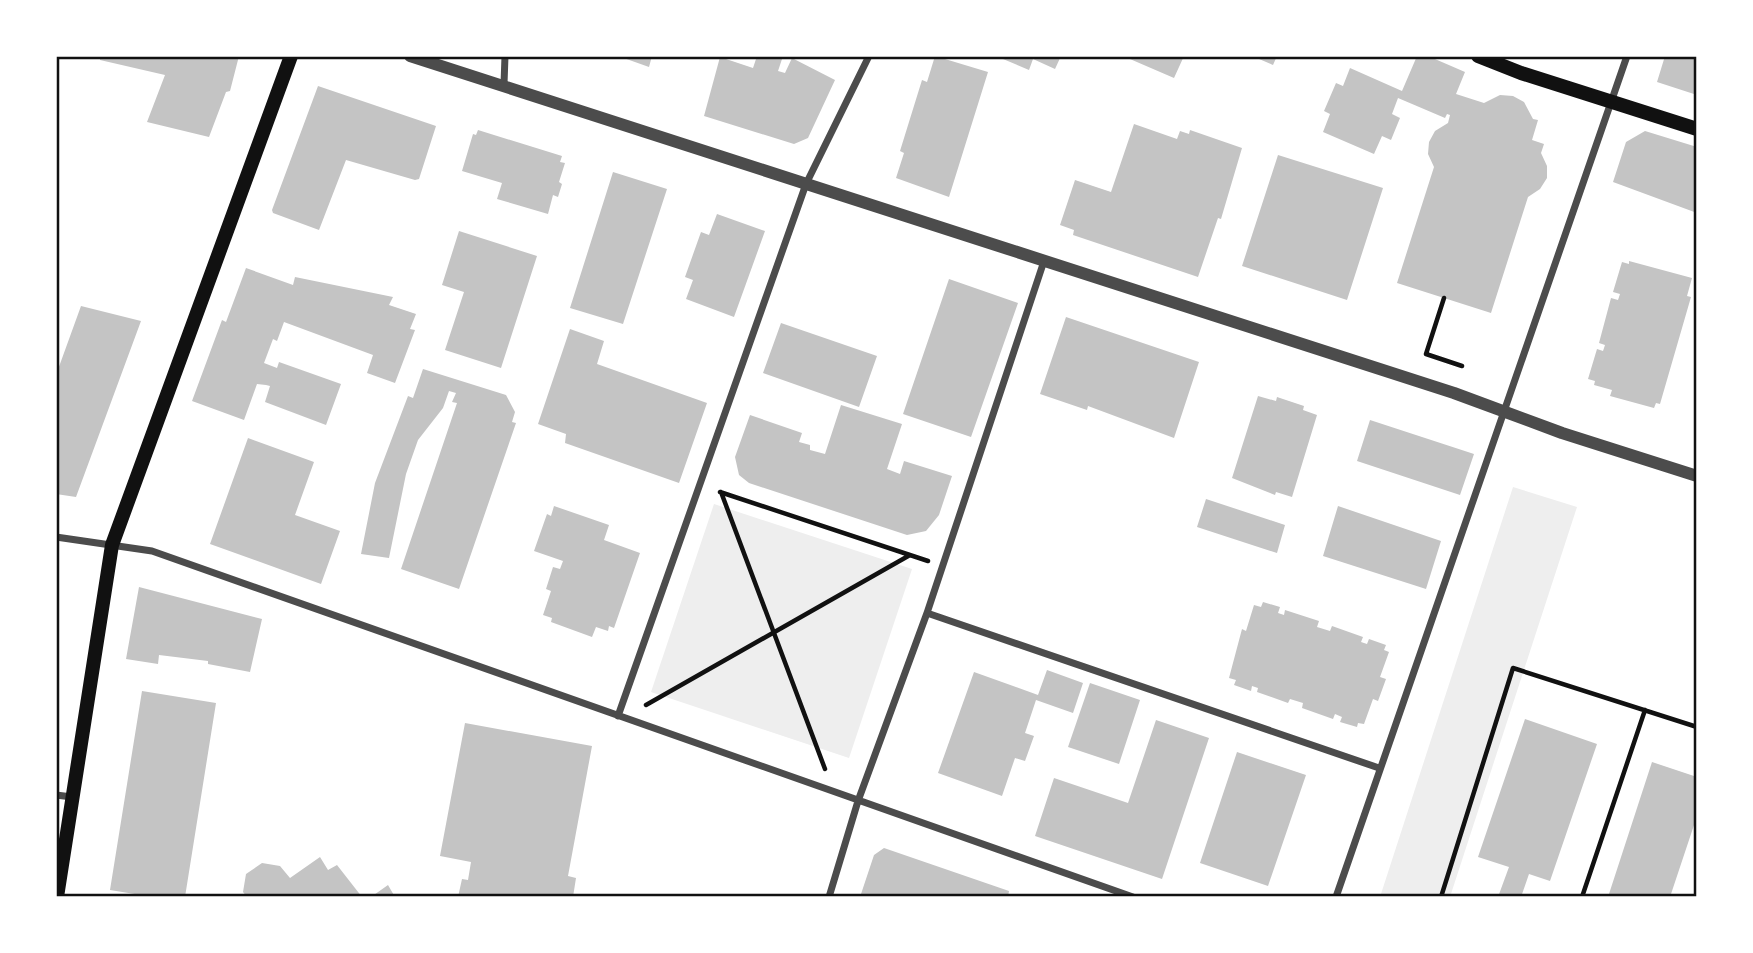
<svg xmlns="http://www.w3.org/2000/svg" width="1753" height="953" font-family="Overpass,sans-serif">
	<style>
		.green { fill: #eee }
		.building { fill: #c4c4c4 }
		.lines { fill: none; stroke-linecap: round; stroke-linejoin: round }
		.path { stroke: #111; stroke-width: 4.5 }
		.minor { stroke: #4c4c4c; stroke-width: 7 }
		.tertiary { stroke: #4c4c4c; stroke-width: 12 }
		.secondary { stroke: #111; stroke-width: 14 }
		.neatline { fill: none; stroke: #111; stroke-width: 2.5 }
	</style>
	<rect width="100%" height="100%" fill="#fff"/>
	<path class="green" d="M1513,487L1577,507L1450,897H1380Z
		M714,504L912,569L849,758L651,692Z"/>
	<path class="building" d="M100,56H239L230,91L226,92L209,137L147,122L165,75L100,60Z
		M618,56H652L649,67Z
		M757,56H783L778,71L785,73L792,58L835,80L808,138L794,144L704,116L720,57L753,68Z
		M935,56L988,72L949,197L896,178L904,153L900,151L922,80L927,82Z
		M1004,56H1061L1055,69L1033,59L1029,70L1003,59Z
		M1123,56H1184L1174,78Z
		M1252,56H1277L1273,65Z
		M1417,56H1428L1465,72L1456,94L1484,103L1500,95L1513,96L1524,102L1533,119L1538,120L1532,140L1544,144L1541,153L1547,166V178L1540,189L1528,197L1491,313L1397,283L1434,167L1428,154L1429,142L1435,131L1448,123L1450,115L1447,114L1445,118L1398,98L1392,114L1400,118L1391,140L1382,136L1374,154L1323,132L1330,114L1324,111L1336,83L1343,86L1350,68L1402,91Z
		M1665,56H1697V95L1657,82Z
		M318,86L436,126L419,179L415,180L346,160L319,230L273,213L272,210Z
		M1134,124L1177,139L1180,131L1189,134L1190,130L1242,148L1221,219L1218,218L1198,277L1073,235L1074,230L1060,225L1075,180L1111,192Z
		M478,130L562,156L560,162L565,163L559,182L562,184L558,197L553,195L548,214L497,199L502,183L462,171L473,134L476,135Z
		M1645,131L1697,147V213L1613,182L1626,142Z
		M1278,155L1383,188L1347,300L1242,266Z
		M613,172L667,189L623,324L570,308Z
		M717,214L765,231L734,317L686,299L693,280L685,277L701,232L709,235Z
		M459,231L537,256L501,368L445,350L464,292L442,285Z
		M1629,261L1692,278L1687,296L1691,297L1660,404L1656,403L1654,408L1610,396L1612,390L1594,385L1595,381L1588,379L1597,349L1603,351L1605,345L1599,343L1611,298L1618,300L1620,294L1613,292L1622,262L1629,264Z
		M246,268L293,285L295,277L393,297L389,305L416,314L410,329L415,330L395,383L367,373L373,355L284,322L277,341L273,339L264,363L277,368L279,362L341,384L326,425L265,402L270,386L266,385L257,384L244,420L192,401L222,320L226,322Z
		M949,279L1018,303L971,437L903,414Z
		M81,306L141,321L76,497L56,494V375Z
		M1066,317L1199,362L1174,438L1088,406L1087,410L1040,394Z
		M781,323L877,356L859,407L763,373Z
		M570,329L604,341L597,364L707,403L679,483L565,443L566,434L538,424Z
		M423,369L506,395L515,412L512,422L516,423L459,589L401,569L457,403L452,402L456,393L449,391L443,408L418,440L406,474L389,558L361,554L375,483L408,396L413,398Z
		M1258,396L1276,401L1277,397L1304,406L1303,410L1317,415L1292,497L1276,492L1275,495L1232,478Z
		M841,405L902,424L887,469L900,474L904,461L952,476L939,515L926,531L907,535L749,483L739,475L735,457L750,415L802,433L799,442L810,445V450L825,454Z
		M1370,420L1474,454L1460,495L1357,461Z
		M248,438L314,462L295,515L340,531L321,584L210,544Z
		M1206,499L1285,525L1277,553L1197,527Z
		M554,506L609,525L604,540L640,553L614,628L609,626L608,631L596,627L592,637L551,622L552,618L543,615L551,591L546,589L553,567L560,569L563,561L534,551L547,514L551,516Z
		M1338,506L1441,541L1426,589L1323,556Z
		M139,587L262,619L250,672L208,664V661L159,655L158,664L126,659Z
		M1263,602L1280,607L1278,613L1284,615L1285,610L1319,621L1317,627L1330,631L1332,626L1363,637L1361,642L1367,644L1369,639L1386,645L1384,650L1389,652L1380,677L1386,679L1378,701L1373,699L1364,724L1358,723L1357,727L1340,722L1342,717L1335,714L1333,719L1302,708L1303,703L1290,699L1288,703L1257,692L1258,688L1252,686L1251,691L1234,685L1236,680L1229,678L1242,629L1246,631L1254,605L1261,607Z
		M1047,670L1083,683L1073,713L1036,700L1025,733L1034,736L1025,761L1015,758L1002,796L938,773L974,672L1038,695Z
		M1090,683L1140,700L1119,764L1068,747Z
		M142,691L216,703L185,897H153L110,890Z
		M1525,719L1597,744L1550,881L1529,874L1521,897H1498L1509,867L1478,857Z
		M1156,720L1209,738L1162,879L1035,836L1054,778L1128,803Z
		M465,723L592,746L568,876L576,878L573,897H458L462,879L468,880L471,862L440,856Z
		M1237,752L1306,775L1268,886L1200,863Z
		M1652,762L1697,777V816L1670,897H1608Z
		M884,848L1009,891L1008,897H860L874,855Z
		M320,857L328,870L337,865L362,897H247L243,892L246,874L262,863L280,866L290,878Z
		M388,885L395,897H371Z"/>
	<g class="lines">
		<path class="path" d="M1444,298L1426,354L1462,366
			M720,492L928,561
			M721,492L825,769
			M646,705L910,555
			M1441,897L1513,668L1697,727
			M1582,897L1645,710"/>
		<path class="minor" d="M504,84L505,56
			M56,537L152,551L1133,897
			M927,613L1379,768
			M618,716L806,184L869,56
			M56,795L72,797
			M829,897L858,801L927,613L1044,261
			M1336,897L1627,56"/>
		<path class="tertiary" d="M410,56L1454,393L1562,433L1697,476"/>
		<path class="secondary" d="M1478,56L1521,73L1697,129
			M57,897L112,545L291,56"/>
	</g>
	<rect width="1753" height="953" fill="none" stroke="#ffffff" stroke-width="116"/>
	<rect x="58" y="58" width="1637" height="837" class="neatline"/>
</svg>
